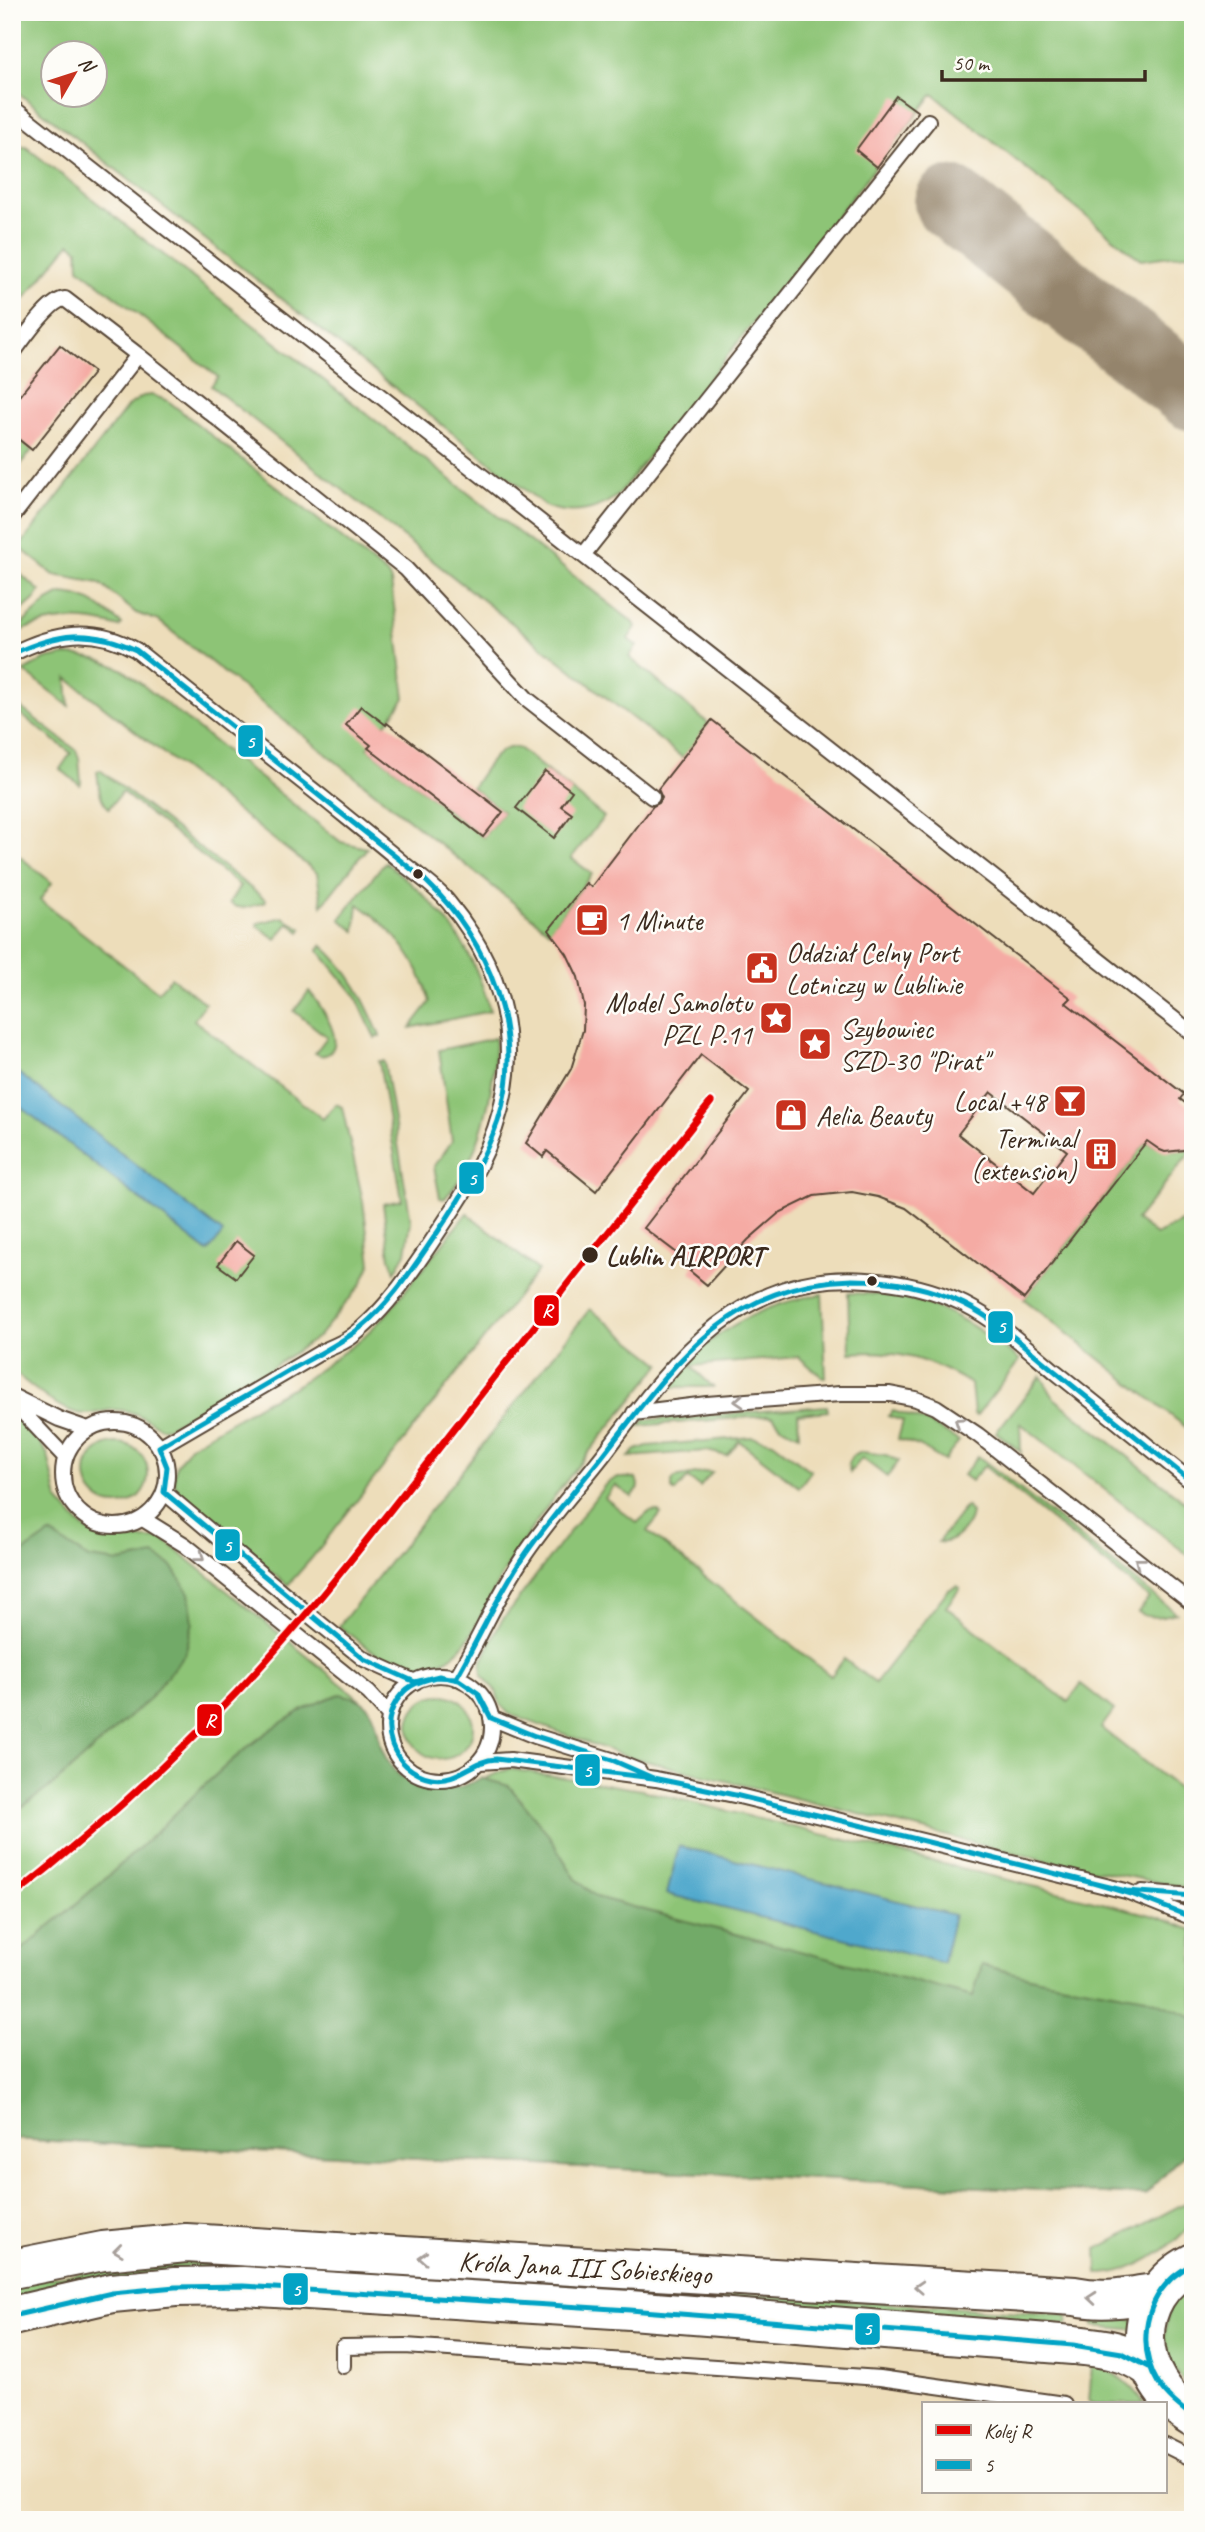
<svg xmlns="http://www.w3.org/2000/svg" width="1205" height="2532" font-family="Caveat,sans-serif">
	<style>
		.green { fill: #8dc476; stroke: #64774a; stroke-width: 2; fill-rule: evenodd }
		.forest { fill: #72aa67; stroke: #566a42; stroke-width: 2 }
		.water { fill: #4fa8cc; stroke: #456975; stroke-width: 2 }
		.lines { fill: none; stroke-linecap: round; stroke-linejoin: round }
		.taxiway { stroke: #94846c; stroke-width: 74 }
		.building { fill: #f5aba4; fill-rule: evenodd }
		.service-casing { stroke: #564535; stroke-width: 18 }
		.secondary-casing { stroke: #564535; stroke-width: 42 }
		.service { stroke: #fff; stroke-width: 14 }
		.secondary { stroke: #fff; stroke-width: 38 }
		.bus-1-casing { stroke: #fdfcf7; stroke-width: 10 }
		.bus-1 { stroke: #03a3c5; stroke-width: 5 }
		.rail-1-casing { stroke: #fdfcf7; stroke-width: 12 }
		.rail-1 { stroke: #e50000; stroke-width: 7 }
		.oneway { stroke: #a79f9a }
		.bus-dot { fill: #3b2a1e; stroke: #fdfcf7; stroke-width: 2.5 }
		.labels { text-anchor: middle; stroke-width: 5; stroke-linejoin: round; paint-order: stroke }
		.poi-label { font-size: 28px; fill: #3b2a1e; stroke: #fdfcf7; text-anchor: start }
		.stop-label { font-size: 28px; font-weight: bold; fill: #3b2a1e; stroke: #fdfcf7; text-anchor: start }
		.street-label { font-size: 28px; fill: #3b2a1e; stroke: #fdfcf7 }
		.line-badge { stroke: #fdfcf7; stroke-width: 2.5 }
		.badge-label { font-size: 19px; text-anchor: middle; font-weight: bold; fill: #fff }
	</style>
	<rect width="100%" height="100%" fill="#fdfcf7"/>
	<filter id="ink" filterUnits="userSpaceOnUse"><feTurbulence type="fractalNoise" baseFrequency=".0143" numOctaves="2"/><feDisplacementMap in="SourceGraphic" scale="14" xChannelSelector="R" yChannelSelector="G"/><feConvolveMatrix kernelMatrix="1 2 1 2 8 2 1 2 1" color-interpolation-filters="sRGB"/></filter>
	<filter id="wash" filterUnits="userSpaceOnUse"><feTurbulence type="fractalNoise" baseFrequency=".00686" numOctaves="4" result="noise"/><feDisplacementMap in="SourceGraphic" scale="28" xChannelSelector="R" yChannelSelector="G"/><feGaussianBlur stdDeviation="1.57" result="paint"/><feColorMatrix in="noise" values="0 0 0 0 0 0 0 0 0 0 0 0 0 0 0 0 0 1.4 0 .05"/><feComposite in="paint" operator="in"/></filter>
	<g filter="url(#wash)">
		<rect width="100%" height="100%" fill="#edddba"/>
		<path class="green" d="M12,12H1193V253L1141,260L933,94L618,495C596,512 573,516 547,507L12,88ZM52,52H94V94H52Z
			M12,146L26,147L634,623L636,627L628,639L637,646L629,657L709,724L683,758L211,386L218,377L79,268L78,249L70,243L12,314Z
			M152,395L168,401L387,574L391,581L405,698L368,748L483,837L503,812L472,788C482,774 499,740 520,749L604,817L571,858L592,874L549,931L159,621L136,613L99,583L54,575L19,547L128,406L143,396Z
			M12,434L32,450L12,476Z
			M12,567L40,591L35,599L12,619Z
			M61,594C89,595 101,608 122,624L119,627C83,616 52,617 18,632L15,630L48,601Z
			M66,655C89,656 105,660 125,671L341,842L367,848L322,905L317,873L67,678L69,706L24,671L46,659Z
			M12,701L76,750L79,758L81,783L80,785L60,769L71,753L15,710L12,713Z
			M100,770L266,900L265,902C252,906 241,912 229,903L240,886L122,792L109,808C98,799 99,783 97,771Z
			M18,855L52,883L40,900L158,992L171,977L205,1003L194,1020L323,1119L336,1104L342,1107L363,1201L371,1263L361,1285L319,1336L267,1371L168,1427L161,1428C145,1418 130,1408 110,1410C98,1412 90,1416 77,1413C52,1406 32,1386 12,1371V862Z
			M385,862C440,905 472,942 490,1011L410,1028L430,1002C419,961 393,928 358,904L355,931L340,919Z
			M283,917L302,929L300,932L289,923L276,939L257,926L258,923Z
			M322,945C351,971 365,1001 380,1036L375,1038L356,996L318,950Z
			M309,991C318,1002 345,1039 330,1052C325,1057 320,1056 315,1053L327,1037L294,1011Z
			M495,1038C495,1091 481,1160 444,1199L440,1198L434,1167L452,1141L439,1050Z
			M379,1061H384L411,1221L406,1253L395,1272L390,1258L383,1204L402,1200Z
			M1147,1141C1165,1154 1172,1151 1193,1149L1136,1220L1156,1235L1193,1216V1433L1024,1299Z
			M467,1213L538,1270L311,1559L288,1585L207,1524L178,1495L174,1479L176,1466L190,1446L264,1402L296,1386L359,1341L385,1316Z
			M848,1293C923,1294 962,1313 1020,1360L976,1416L974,1414L971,1384C930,1360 899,1349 850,1353Z
			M822,1294L826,1377H822L799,1357L691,1366L713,1387H670C672,1376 684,1365 692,1357C728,1322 773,1302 822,1294Z
			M590,1309L661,1364C606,1432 547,1498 503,1574C487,1600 472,1648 444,1661C404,1680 368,1649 339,1626Z
			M1041,1376L1054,1398L1193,1508V1559L1020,1423L1021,1452L996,1432Z
			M827,1406L828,1411L798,1414L799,1435L782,1427L773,1417L766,1416L637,1426L645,1420Z
			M12,1411L36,1437L48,1455L58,1500L80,1525L94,1535L109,1539H163L361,1700C375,1714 375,1730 382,1748C393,1783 431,1798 465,1787C481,1782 494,1773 510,1769L642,1790L1155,1916L1193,1930V2145L1145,2195L12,2139Z
			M893,1411L927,1422L959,1441L944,1461L919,1446L898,1439L903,1421L888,1416Z
			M752,1437L773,1442L811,1471L799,1487L739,1441L727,1456L707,1451L629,1457L636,1450L647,1446Z
			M86 1474a31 31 0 1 1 62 0a31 31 0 1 1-62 0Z
			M862,1452L886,1455L899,1461L887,1477L862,1458L850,1473L848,1463L852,1456Z
			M978,1456L1176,1613C1163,1616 1150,1620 1138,1612L1149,1598L984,1466L971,1481L963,1475Z
			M707,1472L712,1473L700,1487L688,1478L675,1492L672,1489V1482L675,1478Z
			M616,1478H636L639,1488L632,1497L615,1485L605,1498L637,1523L649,1512L657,1511L661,1514L647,1531L831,1676L844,1659L875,1683L948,1590L957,1586L960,1588L946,1607L1068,1702L1081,1684L1114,1710L1101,1728L1193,1800V1889L1048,1861L622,1755L509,1714L500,1704L496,1691L482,1675L481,1663L500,1623L605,1485Z
			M966,1506L971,1513C969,1528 953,1545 938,1542Z
			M409 1727a32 32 0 1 1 64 0a32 32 0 1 1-64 0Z
			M1193,2202V2222C1171,2249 1134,2274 1098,2274L1097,2249L1183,2204Z
			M196,2257L1068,2315L1067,2325L280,2274L12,2297V2283Z
			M1193,2280V2393L1170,2365L1164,2336L1170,2304Z
			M1094,2316L1138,2320V2330L1094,2326Z
			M1092,2364C1116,2372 1130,2384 1145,2404H1095L1089,2402Z"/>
		<path class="forest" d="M50,1534L89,1558L120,1562L154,1555L172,1566L189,1593L193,1622L185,1654L147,1701L53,1785L12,1814V1560Z
			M340,1694C351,1697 361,1698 369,1708C378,1719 377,1736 382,1749C398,1792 445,1799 481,1778L509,1786L546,1831L576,1879L596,1897L973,1997L982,1965L1038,1979L1146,1998L1189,2015L1193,2020V2145L1145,2195L12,2139V1958C55,1922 97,1887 138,1849C199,1793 259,1721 340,1694Z"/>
		<path class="water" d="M12,1068L223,1233L208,1252L12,1100Z
			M679,1846L954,1915L943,1963L667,1894Z"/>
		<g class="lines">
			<path class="taxiway" d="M951,203L1193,394"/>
		</g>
		<g id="blocks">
			<path class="building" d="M896,96L918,112L877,167L856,150Z
				M60,345L94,372L32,450L12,434V405Z
				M361,706L386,725L387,723L396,730L503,812L483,837L368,748L371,745L346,725Z
				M712,720L1071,998L1066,1003L1184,1094L1180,1099L1193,1109V1149L1165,1152L1160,1150L1147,1141L1024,1299L906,1208L878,1197L852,1192L814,1196L779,1213L748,1240L707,1285L690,1271L694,1266L644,1228L749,1092L701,1055L596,1191L547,1151L543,1157L526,1143L571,1069L583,1030L584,1005L578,977L567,954L549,930L586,883L591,887L653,806L659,803L662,798L658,789ZM991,1092L1067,1151L1034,1193L958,1134Z
				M545,771L572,791L561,806L572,814L554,838L516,808Z
				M236,1241L254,1255L236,1278L218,1265Z"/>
		</g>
	</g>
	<g filter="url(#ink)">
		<use href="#blocks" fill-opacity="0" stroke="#564535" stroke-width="2"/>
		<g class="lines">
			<defs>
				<path id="service" d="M12,107L1193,1034
					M12,354C23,340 49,300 65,299L138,355L12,517
					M138,355L406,569L527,699L652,797
					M584,554L928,121
					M12,654C55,632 94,626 136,650C198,700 261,749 323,798C350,820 378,842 405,865C420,877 437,888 449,903C529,1000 524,1104 456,1205C427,1248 393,1306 351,1337C343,1343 332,1347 323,1351L159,1447
					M12,1396L59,1419L88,1429
					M13,1402L65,1457
					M634,1413L707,1404L840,1394H890L916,1399L936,1407L978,1435L1193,1604
					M63 1474a52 52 0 1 1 104 0a52 52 0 1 1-104 0Z
					M164,1492L307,1613L364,1659L415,1682
					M143,1519L185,1545L369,1693L389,1715
					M388 1727a52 52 0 1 1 104 0a52 52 0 1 1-104 0Z
					M456,1678C479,1640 495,1600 520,1562C544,1524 576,1490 604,1454C673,1362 738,1270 867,1280C900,1282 933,1289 964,1304C998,1321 1028,1349 1057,1373C1102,1409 1148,1446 1193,1483
					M491,1718L535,1736L612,1760L639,1771
					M480,1762L510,1760L656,1779L739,1796L1126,1891L1193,1918
					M1142,1892L1193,1896
					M343,2366V2347L405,2346L880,2378L1064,2404
					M1165,2445L1193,2459"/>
				<path id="secondary" d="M1193,2263C1126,2297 1132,2380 1193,2417
					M12,2269L103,2251L186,2243L1075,2296C1103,2302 1131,2297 1159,2292
					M12,2316L112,2293L175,2287L243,2286L630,2310L1073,2345C1102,2348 1125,2350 1149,2367"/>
			</defs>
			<use href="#service" class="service-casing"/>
			<use href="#secondary" class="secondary-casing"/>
			<use href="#service" class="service"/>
			<use href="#secondary" class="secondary"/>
			<defs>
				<path id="bus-1" d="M12,654C57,633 90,628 136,650L425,880C489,941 527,1033 498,1121C484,1161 461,1198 437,1233C414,1266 392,1302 360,1328C340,1344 315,1356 292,1369C248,1395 203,1421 159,1447L167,1467L164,1492L364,1659L415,1682L435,1677L456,1678
					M439,1676L459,1680L478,1693L491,1718L535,1736L612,1760L653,1778L496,1759C472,1760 458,1783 431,1778C393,1771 375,1724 401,1695C410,1683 425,1680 439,1676Z
					M456,1678C478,1640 496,1599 520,1562C545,1524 576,1490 604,1454C673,1365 728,1283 852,1280C890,1280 930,1287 964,1304C999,1321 1027,1349 1057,1373C1102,1410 1148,1446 1193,1483
					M653,1778L735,1795
					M653,1778L735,1795
					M735,1795L908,1837
					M735,1795L908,1837
					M908,1837L1093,1883
					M908,1837L1093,1883
					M1093,1883L1126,1891L1193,1896
					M1093,1883L1134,1895L1193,1918
					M1193,2263C1186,2268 1177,2273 1171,2279C1143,2306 1138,2350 1158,2383C1167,2397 1180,2407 1193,2417
					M12,2316L112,2293L175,2287L243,2286L630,2310L1073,2345L1122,2353L1149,2367"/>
			</defs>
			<use href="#bus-1" class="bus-1-casing"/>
			<use href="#bus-1" class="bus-1"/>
			<defs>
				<path id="rail-1" d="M12,1897C92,1834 167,1766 237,1692C317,1607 388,1513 460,1421C544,1314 627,1208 711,1102"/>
			</defs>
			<use href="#rail-1" class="rail-1-casing"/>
			<use href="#rail-1" class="rail-1"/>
		</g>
		<defs><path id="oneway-chevron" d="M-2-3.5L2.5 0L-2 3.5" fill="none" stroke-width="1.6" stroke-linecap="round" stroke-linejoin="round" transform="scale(1.75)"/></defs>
		<g class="oneway">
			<use href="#oneway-chevron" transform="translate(739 1401) rotate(176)"/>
			<use href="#oneway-chevron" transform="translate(959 1422) rotate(-146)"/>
			<use href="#oneway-chevron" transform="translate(200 1557) rotate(39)"/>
			<use href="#oneway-chevron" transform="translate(1139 1562) rotate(-142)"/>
			<use href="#oneway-chevron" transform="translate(118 2250) rotate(173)"/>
			<use href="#oneway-chevron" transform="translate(423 2258) rotate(-177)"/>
			<use href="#oneway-chevron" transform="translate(919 2287) rotate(-177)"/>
			<use href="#oneway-chevron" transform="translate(1092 2298) rotate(-175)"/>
		</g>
	</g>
	<defs>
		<symbol id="cafe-square" viewBox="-11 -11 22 22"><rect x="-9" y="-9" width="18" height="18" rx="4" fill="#c8321e" stroke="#fdfcf7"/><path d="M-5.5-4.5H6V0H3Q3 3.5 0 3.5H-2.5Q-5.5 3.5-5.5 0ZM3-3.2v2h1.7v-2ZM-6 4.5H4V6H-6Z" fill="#fff"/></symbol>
		<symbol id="civic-square" viewBox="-11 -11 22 22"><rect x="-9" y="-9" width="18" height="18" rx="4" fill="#c8321e" stroke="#fdfcf7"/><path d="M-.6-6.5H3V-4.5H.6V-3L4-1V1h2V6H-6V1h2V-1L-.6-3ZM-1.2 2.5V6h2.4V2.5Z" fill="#fff"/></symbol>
		<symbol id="sight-square" viewBox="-11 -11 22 22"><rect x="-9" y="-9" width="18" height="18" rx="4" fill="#c8321e" stroke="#fdfcf7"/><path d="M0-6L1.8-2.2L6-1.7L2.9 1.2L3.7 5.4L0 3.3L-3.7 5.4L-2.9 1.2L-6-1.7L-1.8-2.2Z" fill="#fff"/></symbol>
		<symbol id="bar-square" viewBox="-11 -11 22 22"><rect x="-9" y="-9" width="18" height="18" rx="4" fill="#c8321e" stroke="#fdfcf7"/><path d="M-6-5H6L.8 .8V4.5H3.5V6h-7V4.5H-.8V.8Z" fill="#fff"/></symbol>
		<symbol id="shop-square" viewBox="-11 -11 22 22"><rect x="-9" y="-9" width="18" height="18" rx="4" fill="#c8321e" stroke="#fdfcf7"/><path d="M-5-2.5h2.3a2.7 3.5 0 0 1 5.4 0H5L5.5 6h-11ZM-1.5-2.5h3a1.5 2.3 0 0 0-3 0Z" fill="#fff"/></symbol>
		<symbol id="building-square" viewBox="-11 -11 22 22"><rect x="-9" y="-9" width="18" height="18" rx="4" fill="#c8321e" stroke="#fdfcf7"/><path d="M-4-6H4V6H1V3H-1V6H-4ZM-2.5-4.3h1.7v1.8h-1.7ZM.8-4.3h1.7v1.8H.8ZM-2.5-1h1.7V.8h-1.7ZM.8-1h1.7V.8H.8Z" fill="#fff"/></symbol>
	</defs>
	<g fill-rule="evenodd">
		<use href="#cafe-square" x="573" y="901" width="38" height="38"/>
		<use href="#civic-square" x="743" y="949" width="38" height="38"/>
		<use href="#sight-square" x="757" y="999" width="38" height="38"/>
		<use href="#sight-square" x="796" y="1025" width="38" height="38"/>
		<use href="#bar-square" x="1051" y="1082" width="38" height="38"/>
		<use href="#shop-square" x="772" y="1096" width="38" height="38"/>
		<use href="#building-square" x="1082" y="1135" width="38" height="38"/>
	</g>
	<g class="bus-dot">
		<circle cx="418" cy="874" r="6"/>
		<circle cx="590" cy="1255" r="9"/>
		<circle cx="872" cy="1281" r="6"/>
	</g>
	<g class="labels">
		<g class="poi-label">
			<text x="616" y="930">1 Minute</text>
			<text x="786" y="962">Oddział Celny Port<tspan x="786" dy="32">Lotniczy w Lublinie</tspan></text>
			<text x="752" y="1012" text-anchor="end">Model Samolotu<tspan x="752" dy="32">PZL P.11</tspan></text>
			<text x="840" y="1038">Szybowiec<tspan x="840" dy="32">SZD-30 "Pirat"</tspan></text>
			<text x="1046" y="1111" text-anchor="end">Local +48</text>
			<text x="816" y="1125">Aelia Beauty</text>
			<text x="1076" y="1148" text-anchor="end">Terminal<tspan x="1076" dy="32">(extension)</tspan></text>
		</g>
		<g class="stop-label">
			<text x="606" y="1265">Lublin AIRPORT</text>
		</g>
		<g class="street-label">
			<text transform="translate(585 2267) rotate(3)" y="10">Króla Jana III Sobieskiego</text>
		</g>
	</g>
	<g class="line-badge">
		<rect x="237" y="724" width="27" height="34" rx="7" fill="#03a3c5"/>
		<rect x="458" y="1161" width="27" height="34" rx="7" fill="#03a3c5"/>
		<rect x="533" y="1294" width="27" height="33" rx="7" fill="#e50000"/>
		<rect x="987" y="1310" width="27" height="34" rx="7" fill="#03a3c5"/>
		<rect x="214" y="1528" width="27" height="34" rx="7" fill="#03a3c5"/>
		<rect x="196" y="1703" width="27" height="34" rx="7" fill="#e50000"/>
		<rect x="574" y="1753" width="27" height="34" rx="7" fill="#03a3c5"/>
		<rect x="282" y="2272" width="27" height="34" rx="7" fill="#03a3c5"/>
		<rect x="854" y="2312" width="27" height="34" rx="7" fill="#03a3c5"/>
	</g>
	<g class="badge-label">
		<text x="250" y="748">5</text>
		<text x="472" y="1185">5</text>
		<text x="547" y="1317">R</text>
		<text x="1001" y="1333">5</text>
		<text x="227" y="1552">5</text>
		<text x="210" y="1727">R</text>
		<text x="587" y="1777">5</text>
		<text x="296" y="2296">5</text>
		<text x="867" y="2335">5</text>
	</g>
	<rect width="1205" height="2532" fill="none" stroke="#fdfcf7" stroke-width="42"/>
	<rect x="922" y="2402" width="245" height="91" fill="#fdfcf7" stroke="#afa8a0" stroke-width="2"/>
	<rect x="936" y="2425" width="35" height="10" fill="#e50000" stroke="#afa8a0" stroke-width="2"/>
	<text x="984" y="2438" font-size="21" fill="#3b2a1e">Kolej R</text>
	<rect x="936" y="2460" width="35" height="10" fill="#03a3c5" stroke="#afa8a0" stroke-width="2"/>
	<text x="984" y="2472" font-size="21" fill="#3b2a1e">5</text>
	<g transform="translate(74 74) rotate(51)"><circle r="33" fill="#fdfcf7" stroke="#afa8a0" stroke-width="2"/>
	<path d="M0-5L12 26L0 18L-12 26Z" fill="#c8321e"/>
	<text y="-10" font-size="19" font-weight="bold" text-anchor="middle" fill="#3b2a1e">N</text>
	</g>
	<path d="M942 70v10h203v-10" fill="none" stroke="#3b2a1e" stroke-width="3.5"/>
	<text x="953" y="70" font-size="21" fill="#3b2a1e" stroke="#fdfcf7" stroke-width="5" paint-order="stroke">50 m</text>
</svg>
